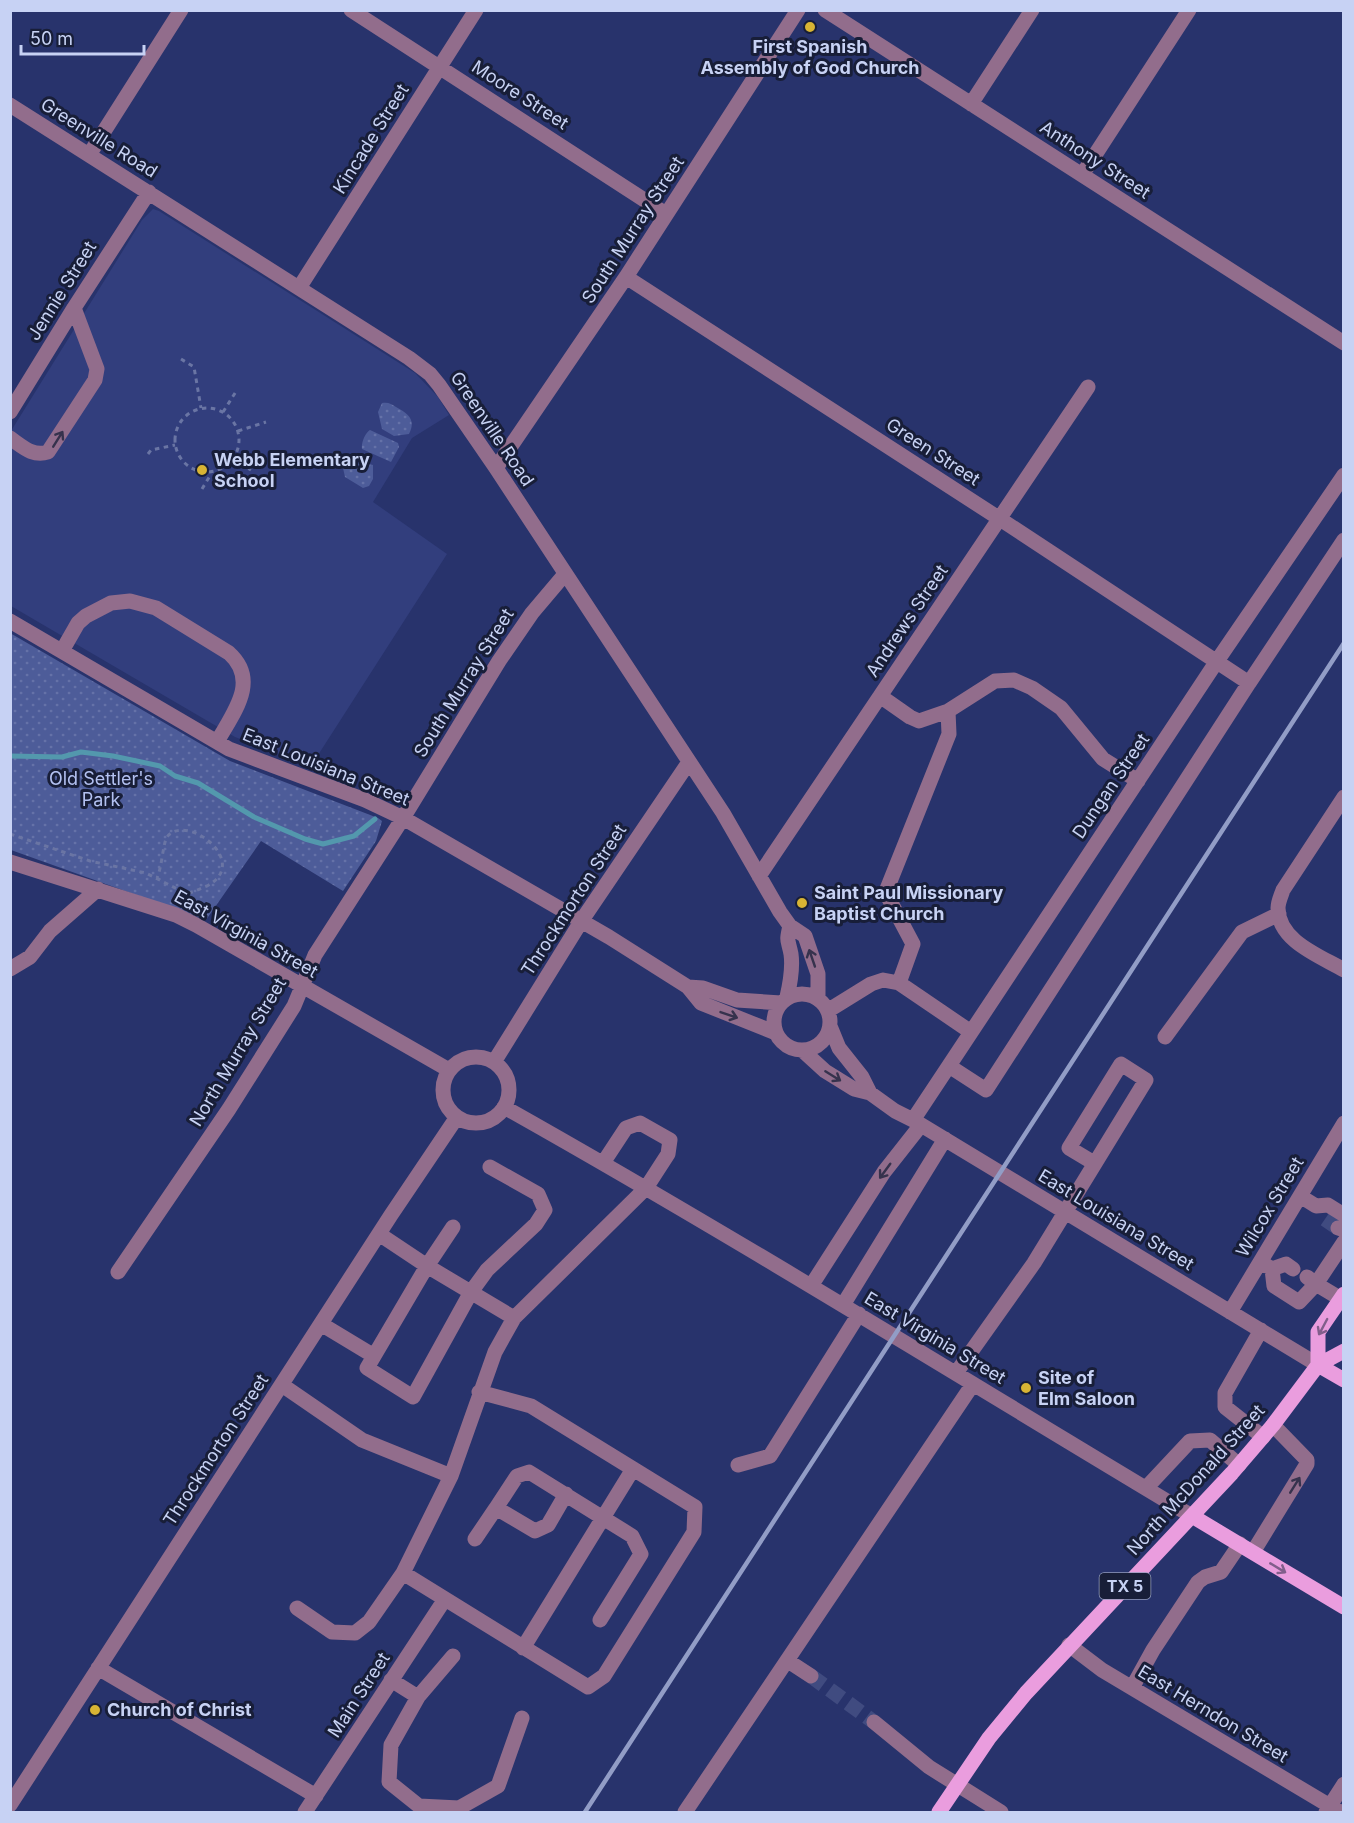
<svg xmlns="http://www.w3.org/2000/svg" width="1354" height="1823" font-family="Inter,sans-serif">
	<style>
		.built { fill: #323e7d }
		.park { fill: url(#park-dots) }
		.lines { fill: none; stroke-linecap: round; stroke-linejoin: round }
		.stream { stroke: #5398ad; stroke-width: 5 }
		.minor-tunnel { stroke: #404b80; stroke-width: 15; stroke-dasharray: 15 8; stroke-linecap: butt }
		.path { stroke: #6a75a4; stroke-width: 3; stroke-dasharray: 4.5 4.5; stroke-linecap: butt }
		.minor { stroke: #926d8c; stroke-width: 15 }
		.major { stroke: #ea9dde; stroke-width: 15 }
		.rail { stroke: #929dc6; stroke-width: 4.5 }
		.oneway { stroke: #36324d }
		.oneway2 { stroke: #815e8b }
		.poi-dot { fill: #d8b434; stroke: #181e38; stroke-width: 2 }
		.labels { text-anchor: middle; stroke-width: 6; stroke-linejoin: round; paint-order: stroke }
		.shield { fill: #181e38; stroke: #929cbc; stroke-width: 1.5 }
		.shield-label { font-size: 16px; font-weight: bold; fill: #c7d2f4 }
		.poi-label { font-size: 18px; font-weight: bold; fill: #c7d2f4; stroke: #181e38; text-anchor: start }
		.street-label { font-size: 18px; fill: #c7d2f4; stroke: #181e38 }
		.park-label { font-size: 18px; fill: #b3c1f1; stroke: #181e38 }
	</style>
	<defs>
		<pattern id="park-dots" width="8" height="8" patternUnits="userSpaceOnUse" patternTransform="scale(1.5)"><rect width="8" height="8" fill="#4d5c99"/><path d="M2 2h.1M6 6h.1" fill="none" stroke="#6572a8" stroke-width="1.8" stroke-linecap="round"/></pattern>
	</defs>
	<rect width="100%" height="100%" fill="#28336c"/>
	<path class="built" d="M153,209L159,211L415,373L438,397L449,415L412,438L373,502L447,554L311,766L235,737L11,606V431L142,220Z"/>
	<path class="park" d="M382,403C389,402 391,404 396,407C409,414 416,420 409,434L394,436L382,429L378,412Z
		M370,430L398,443L399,447L391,462L362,449C361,443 365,433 370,430Z
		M354,460L373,465V479L369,486L363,488L345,477L343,468L346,463Z
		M10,633L230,761L378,818L382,821L376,841L343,891L261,841L206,920L11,850Z"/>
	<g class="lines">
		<path class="stream" d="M10,756L62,757L81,752L113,756L160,766L175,776L198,783L254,817L305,839L323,844L354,836L375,819"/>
		<path class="minor-tunnel" d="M1325,1219L1338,1228
			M811,1676L874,1722"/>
		<path class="path" d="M181,359L194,367L201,408
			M175 440a32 32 0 1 1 64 0a32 32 0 1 1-64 0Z
			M223,412L237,390
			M238,431L266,422
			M148,454L151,450L175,445
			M233,459L251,470
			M202,489L211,474
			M10,834L90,861L146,873L185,893C193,893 199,889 207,886C252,862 186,812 167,837C163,843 162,867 157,878"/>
		<path class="minor" d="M351,10L666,214
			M825,10L1344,343
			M971,104L1032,10
			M10,105L409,358L430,374L439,385L496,468L723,813L780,912L790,926L805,936L818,974V998
			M89,155L181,10
			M1082,175L1189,10
			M626,277L1000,519L1249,683L1344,540
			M299,288L476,10
			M10,412L74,308L149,192
			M10,438C23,447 33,457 48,452L95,380L97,369L74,308
			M496,468L626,277L798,10
			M10,621L229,749L365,800L403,818L609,937L688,987L701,1003L776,1033
			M62,651L78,623L86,616L111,603L130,601L156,608L229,653C260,681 233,713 217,742
			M880,696L910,717L919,721L948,711L995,681L1014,680L1032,688L1061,708L1103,759L1138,781
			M1344,797L1283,890C1281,896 1278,902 1278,908C1278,941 1320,956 1344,970
			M10,862L176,915L196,925L449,1070
			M759,876L1088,387
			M10,969L30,957L50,931L98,889
			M899,983L971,1032
			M688,987L703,988L737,1000L781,1003
			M774 1022a28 28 0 1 1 56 0a28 28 0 1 1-56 0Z
			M787,997C790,984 793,968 791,954C788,939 786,942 790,926
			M829,1010L871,984L883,980L899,983L913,944L888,897L887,889L949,734L948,711
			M830,1026L839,1048L862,1077L870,1093
			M1165,1037L1242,932L1279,914
			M802,1050L825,1071L854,1089L870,1093L895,1111L913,1120L1318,1365
			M443 1090a33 33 0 1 1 66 0a33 33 0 1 1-66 0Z
			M494,1062L582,920L689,762
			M949,1066L986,1090L1249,683
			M504,1107C737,1238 963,1379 1192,1516
			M913,1120L1217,661L1344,475
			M1300,1196L1316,1206L1328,1205L1344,1215
			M453,1227L427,1266L367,1368L413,1397L471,1292L487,1270L536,1224L545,1210L538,1194L490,1167
			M1338,1228L1344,1230
			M379,1234L427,1266L514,1318
			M1264,1264L1272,1269L1286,1264L1293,1269
			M1272,1269L1274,1286L1299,1302L1316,1284L1307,1277
			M118,1272L229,1109L294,1006L315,955L403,818L499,661L532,613L565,574
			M811,1286L884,1172L921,1125
			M1341,1299L1316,1284L1344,1242
			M843,1305L945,1139
			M1230,1312L1344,1123
			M321,1324L374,1356
			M1261,1330L1225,1393V1407L1263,1437
			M956,1373L1034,1263L1146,1080L1121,1064L1069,1148L1094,1163
			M282,1385L362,1440L451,1476
			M738,1465L770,1456L859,1314
			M1146,1488L1190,1441L1210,1440L1239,1465
			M566,1494L548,1525L535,1531L496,1508L517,1476L529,1472L632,1536L641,1554L600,1620
			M475,1539L496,1508
			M1253,1552L1307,1464V1460L1273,1425
			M403,1573L588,1687L604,1676L694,1532L695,1507L531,1406L479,1392
			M297,1608L332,1632L355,1633L369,1622L403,1573L451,1476L495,1352L514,1318L646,1188L668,1154L670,1140L640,1123L626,1128L603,1163
			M1069,1645L1102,1670L1340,1812
			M523,1648L633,1469
			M788,1661L811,1676
			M98,1668L316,1796
			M391,1680L418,1697L391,1745L389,1782L419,1806L459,1808L498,1786L522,1718
			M1132,1688L1153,1650L1198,1582L1205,1577L1221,1572L1240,1544
			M418,1697L453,1656
			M874,1722L929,1767L1001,1812
			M10,1805L391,1215L457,1117
			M305,1812L445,1599
			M685,1812L973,1384
			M1326,1812L1344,1784"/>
		<path class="major" d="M1318,1365V1332L1344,1294
			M1318,1365L1344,1380
			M1192,1516L1344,1607
			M939,1812L989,1738L1026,1693L1232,1473L1273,1425L1318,1365L1344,1351"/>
		<path class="rail" d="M585,1812L1344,643"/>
	</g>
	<defs><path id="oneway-shaft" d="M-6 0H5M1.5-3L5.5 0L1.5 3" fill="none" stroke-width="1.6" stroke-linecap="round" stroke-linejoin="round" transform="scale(1.5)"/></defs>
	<g class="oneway">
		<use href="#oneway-shaft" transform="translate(58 439) rotate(-58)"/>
		<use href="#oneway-shaft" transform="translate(812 958) rotate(-109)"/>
		<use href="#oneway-shaft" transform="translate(729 1015) rotate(19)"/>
		<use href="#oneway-shaft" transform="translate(833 1076) rotate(32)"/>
		<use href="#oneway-shaft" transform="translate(885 1171) rotate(126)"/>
		<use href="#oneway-shaft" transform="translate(1295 1485) rotate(-58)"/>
	</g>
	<g class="oneway2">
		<use href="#oneway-shaft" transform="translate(1323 1327) rotate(118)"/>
		<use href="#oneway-shaft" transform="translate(1278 1568) rotate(31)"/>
	</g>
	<g class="poi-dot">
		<circle cx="810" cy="27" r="6"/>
		<circle cx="202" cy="470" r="6"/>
		<circle cx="802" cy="903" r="6"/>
		<circle cx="1026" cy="1388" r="6"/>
		<circle cx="95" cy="1710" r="6"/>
	</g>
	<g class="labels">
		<rect class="shield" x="1099.5" y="1573" width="51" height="26" rx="4.5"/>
		<g class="shield-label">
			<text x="1125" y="1592">TX 5</text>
		</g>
		<g class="poi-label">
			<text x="810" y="53" text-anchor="middle">First Spanish<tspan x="810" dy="21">Assembly of God Church</tspan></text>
			<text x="214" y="466">Webb Elementary<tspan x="214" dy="21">School</tspan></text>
			<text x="814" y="899">Saint Paul Missionary<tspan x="814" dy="21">Baptist Church</tspan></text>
			<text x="1038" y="1384">Site of<tspan x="1038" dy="21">Elm Saloon</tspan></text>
			<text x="107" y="1716">Church of Christ</text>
		</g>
		<g class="street-label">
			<text transform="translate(520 95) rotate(33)" y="6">Moore Street</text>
			<text transform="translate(99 138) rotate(32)" y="6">Greenville Road</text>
			<text transform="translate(371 139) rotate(-58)" y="6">Kincade Street</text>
			<text transform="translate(1095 160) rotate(33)" y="6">Anthony Street</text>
			<text transform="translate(633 230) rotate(-57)" y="6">South Murray Street</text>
			<text transform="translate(62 291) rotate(-58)" y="6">Jennie Street</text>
			<text transform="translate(492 429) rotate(56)" y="6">Greenville Road</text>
			<text transform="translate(933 452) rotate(33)" y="6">Green Street</text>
			<text transform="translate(907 621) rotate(-56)" y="6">Andrews Street</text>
			<text transform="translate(464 683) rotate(-58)" y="6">South Murray Street</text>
			<text transform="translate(326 767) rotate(22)" y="6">East Louisiana Street</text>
			<text transform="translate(1111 786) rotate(-56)" y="6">Dungan Street</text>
			<text transform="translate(574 900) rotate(-57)" y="6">Throckmorton Street</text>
			<text transform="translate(246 934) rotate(29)" y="6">East Virginia Street</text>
			<text transform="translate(238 1052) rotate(-59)" y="6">North Murray Street</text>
			<text transform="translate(1270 1207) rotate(-59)" y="6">Wilcox Street</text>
			<text transform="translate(1116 1220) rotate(31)" y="6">East Louisiana Street</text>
			<text transform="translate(935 1338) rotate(31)" y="6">East Virginia Street</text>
			<text transform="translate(216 1450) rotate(-57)" y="6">Throckmorton Street</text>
			<text transform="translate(1196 1480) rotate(-48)" y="6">North McDonald Street</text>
			<text transform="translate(359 1695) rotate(-57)" y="6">Main Street</text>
			<text transform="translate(1213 1714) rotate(31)" y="6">East Herndon Street</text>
		</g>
		<g class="park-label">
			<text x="101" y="785">Old Settler's<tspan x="101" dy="21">Park</tspan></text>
		</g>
	</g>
	<rect width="1354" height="1823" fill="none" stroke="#c7d2f4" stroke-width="24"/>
	<path d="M21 45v9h123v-9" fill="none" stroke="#c7d2f4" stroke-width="3"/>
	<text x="30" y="45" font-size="18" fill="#c7d2f4" stroke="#181e38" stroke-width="4.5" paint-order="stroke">50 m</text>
</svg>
